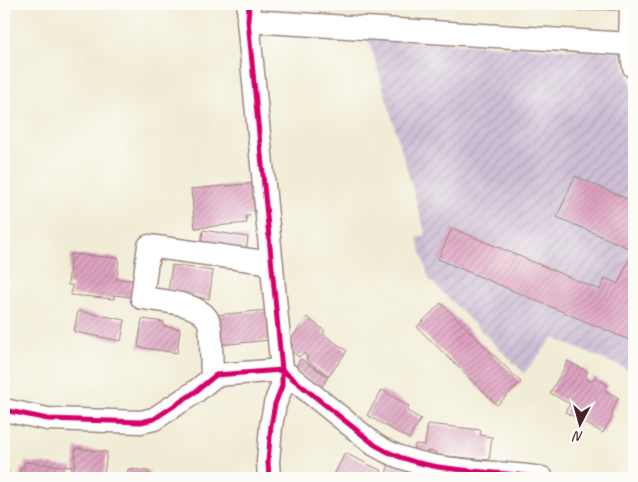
<svg xmlns="http://www.w3.org/2000/svg" width="638" height="482" font-family="Caveat,sans-serif">
	<style>
		.industrial { fill: url(#industrial-furrows) }
		.building { fill: url(#building-hatch) }
		.lines { fill: none; stroke-linecap: round; stroke-linejoin: round }
		.minor-casing { stroke: #9e8680; stroke-width: 25 }
		.minor { stroke: #fff; stroke-width: 22 }
		.cycleway-casing { stroke: #fdfcf7; stroke-width: 8 }
		.cycleway { stroke: #d6006c; stroke-width: 5 }
	</style>
	<defs>
		<pattern id="industrial-furrows" width="10" height="10" patternUnits="userSpaceOnUse" patternTransform="scale(1.25)"><rect width="10" height="10" fill="#ccbed4"/><path d="M-1 1l2-2M0 10L10 0M9 11l2-2" fill="none" stroke="#b1a3b6"/></pattern>
		<pattern id="building-hatch" width="6" height="6" patternUnits="userSpaceOnUse" patternTransform="scale(1.25)"><rect width="6" height="6" fill="#dea3c1"/><path d="M-1 1l2-2M0 6l6-6M5 7l2-2" fill="none" stroke="#b6849d"/></pattern>
	</defs>
	<rect width="100%" height="100%" fill="#fdfcf7"/>
	<filter id="ink" filterUnits="userSpaceOnUse"><feTurbulence type="fractalNoise" baseFrequency=".02" numOctaves="2"/><feDisplacementMap in="SourceGraphic" scale="10" xChannelSelector="R" yChannelSelector="G"/><feConvolveMatrix kernelMatrix="1 2 1 2 8 2 1 2 1" color-interpolation-filters="sRGB"/></filter>
	<filter id="wash" filterUnits="userSpaceOnUse"><feTurbulence type="fractalNoise" baseFrequency=".0096" numOctaves="4" result="noise"/><feDisplacementMap in="SourceGraphic" scale="20" xChannelSelector="R" yChannelSelector="G"/><feGaussianBlur stdDeviation="1.12" result="paint"/><feColorMatrix in="noise" values="0 0 0 0 0 0 0 0 0 0 0 0 0 0 0 0 0 1.4 0 .05"/><feComposite in="paint" operator="in"/></filter>
	<g filter="url(#wash)">
		<rect width="100%" height="100%" fill="#f1ecd5"/>
		<path class="industrial" d="M369,39L620,52L634,93V372L553,338L524,373L429,279L417,238L426,235Z"/>
		<g id="blocks">
			<path class="building" d="M563,4H618L617,10L563,8Z
				M575,176L634,202V342L438,259L452,228L600,290L605,278L618,284L633,250L557,217Z
				M257,183L260,215L246,216L247,223L195,228L191,189Z
				M203,230L248,237L246,252L201,246Z
				M71,254L119,258L117,279L132,280L131,297L114,295V299L71,295L72,285H68Z
				M172,265L213,271L209,299L168,292Z
				M441,303L521,382L497,405L417,327Z
				M267,310L270,340L219,345L216,315Z
				M78,311L125,320L121,341L74,332Z
				M307,317L325,331L323,334L347,351L329,376L306,360L308,357L303,353L299,357L289,350L293,345L289,342Z
				M142,319L164,322L163,326L180,329L177,353L138,347Z
				M301,359L328,377L321,388L294,369Z
				M568,361L588,372L585,378L591,382L594,377L608,385L605,390L619,398L611,413L613,415L603,433L565,412L570,404L550,393Z
				M382,390L409,406L407,411L421,419L409,439L367,415Z
				M428,424L481,430L480,435L492,437L489,460L436,455V452L427,451L426,454L414,453L415,444L425,445Z
				M76,448L107,452L104,474L74,471Z
				M345,453L382,471L378,478H340L334,475Z
				M4,461L11,478H4Z
				M25,462L72,467L70,478H19L21,468L24,469Z
				M389,463L408,468L405,478H385Z
				M128,469L149,471V478H126Z"/>
		</g>
	</g>
	<g filter="url(#ink)">
		<use href="#blocks" fill-opacity="0" stroke="#9e8680" stroke-width="1"/>
		<g class="lines">
			<defs>
				<path id="minor" d="M249,4L248,21L282,370V386L275,404L271,426L268,462L269,478
					M631,4L630,44L634,67
					M248,21L630,44
					M212,378C211,361 212,344 210,327C207,302 161,301 142,298L149,246L272,263
					M4,410L48,419L141,422L154,419L195,392L216,375L282,370L375,445C423,475 487,469 542,478"/>
			</defs>
			<use href="#minor" class="minor-casing"/>
			<use href="#minor" class="minor"/>
			<defs>
				<path id="cycleway" d="M249,4L248,21L282,370V386L275,404L271,426L268,462L269,478
					M4,410L48,419L141,422L154,419L195,392L216,375L282,370L375,445C423,475 487,469 542,478"/>
			</defs>
			<use href="#cycleway" class="cycleway-casing"/>
			<use href="#cycleway" class="cycleway"/>
		</g>
	</g>
	<rect width="638" height="482" fill="none" stroke="#fdfcf7" stroke-width="20"/>
	<g transform="translate(580 424) rotate(186)" stroke="#fdfcf7" stroke-width="4" paint-order="stroke">
	<path d="M0-4L9 19L0 12L-9 19Z" fill="#4a1f2b"/>
	<text y="-8" font-size="14" font-weight="bold" text-anchor="middle" fill="#4a1f2b">N</text>
	</g>
</svg>
